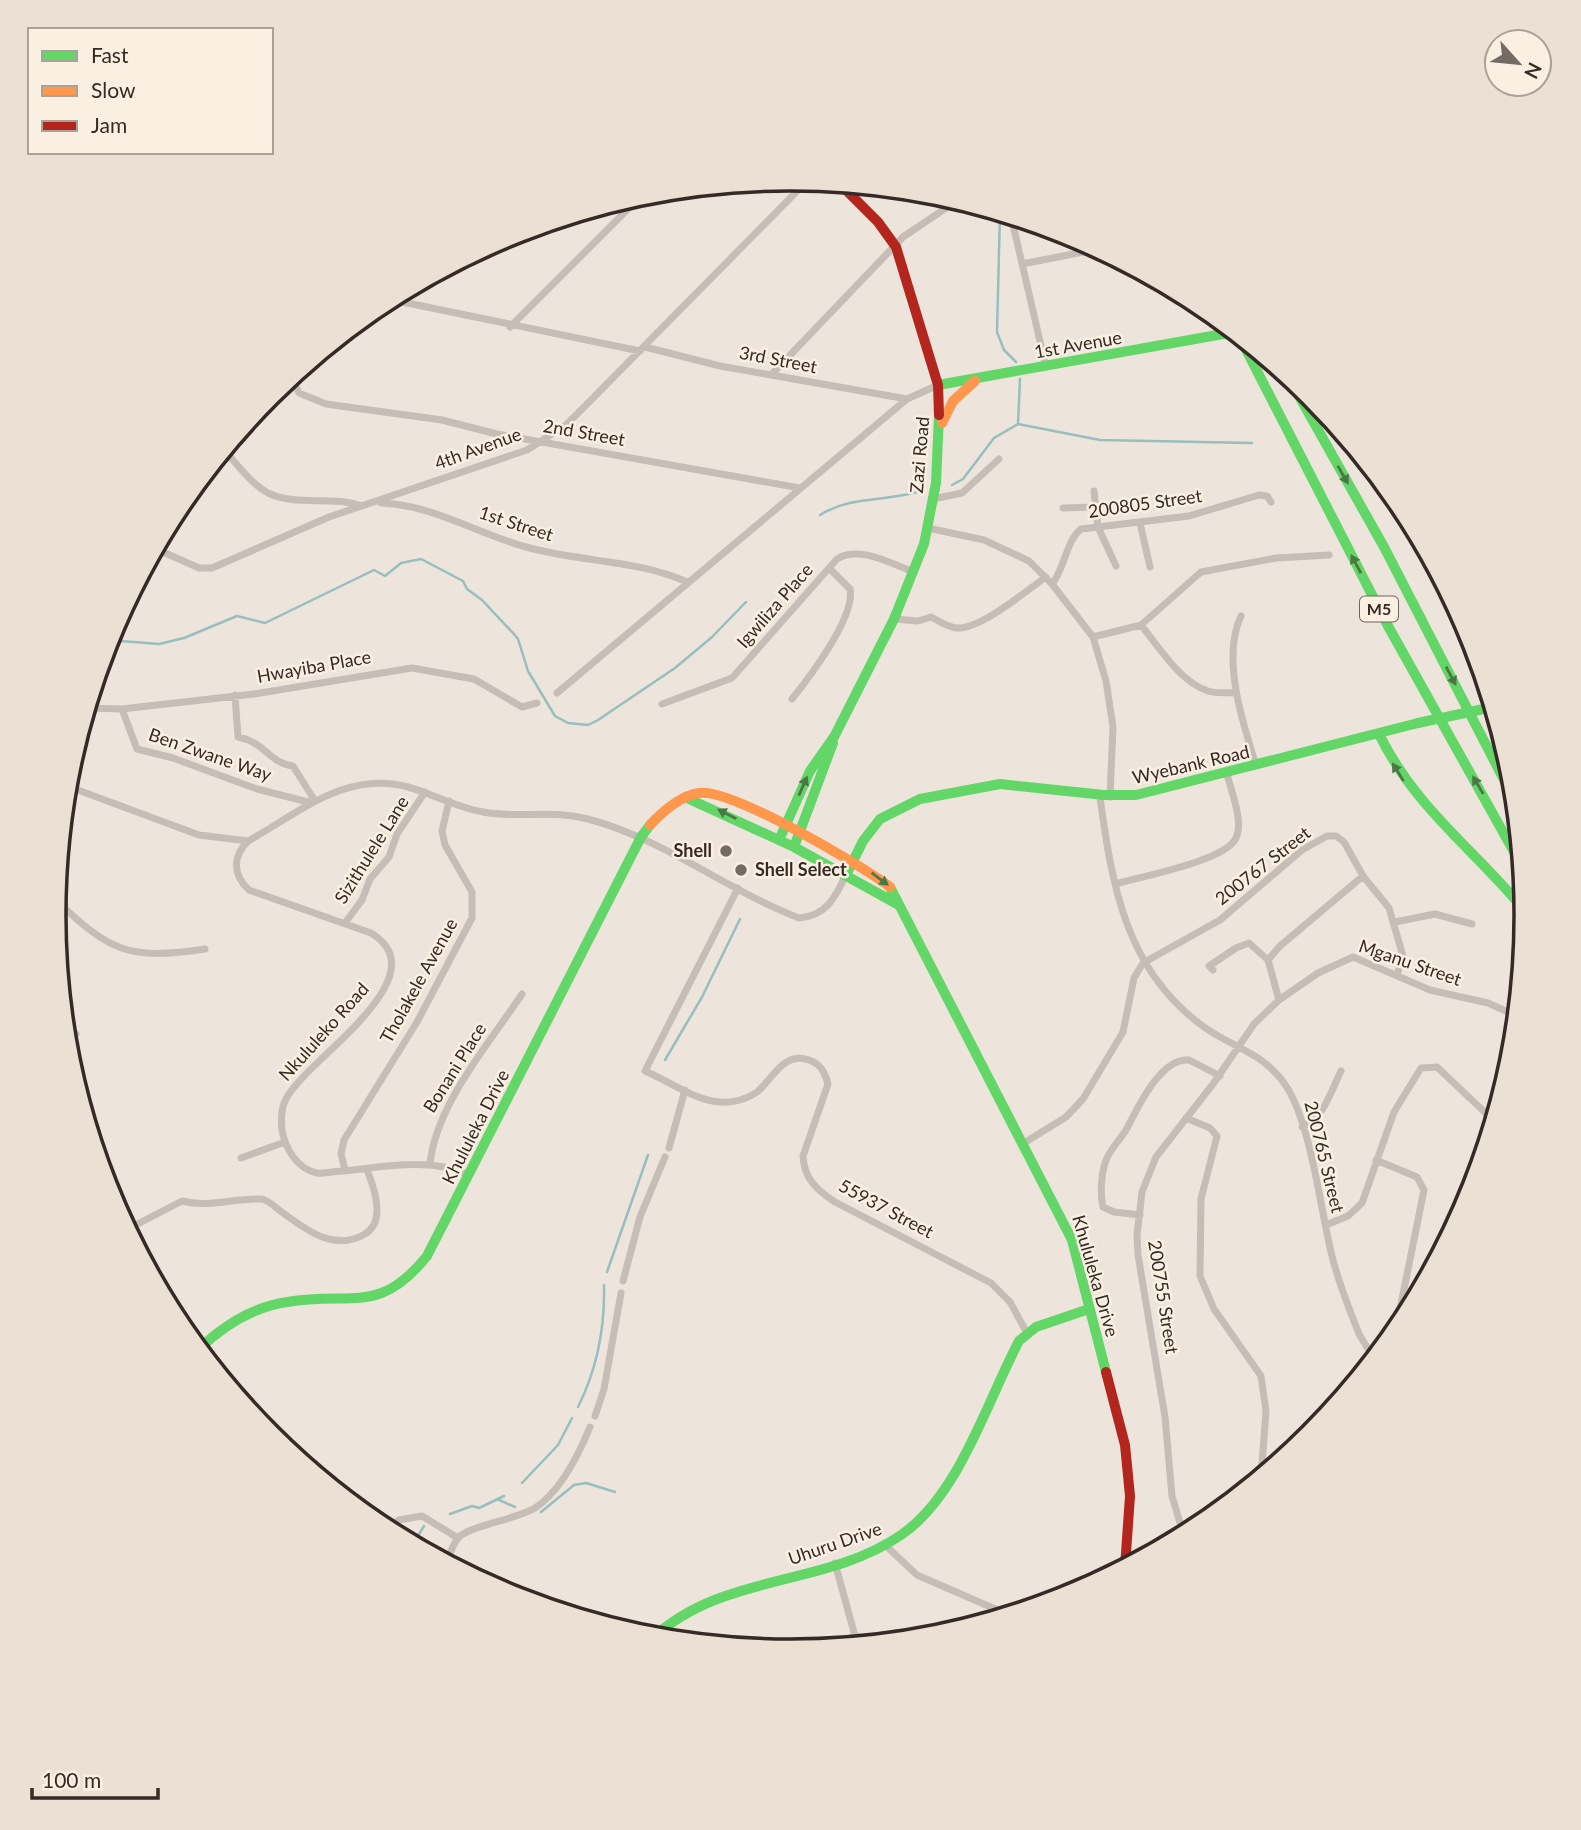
<svg xmlns="http://www.w3.org/2000/svg" width="1581" height="1830" font-family="Lato,sans-serif">
	<style>
		.lines { fill: none; stroke-linecap: round; stroke-linejoin: round }
		.stream { stroke: #98bebe; stroke-width: 2.5 }
		.street { stroke: #c5bdb6; stroke-width: 7 }
		.fast { stroke: #63d668; stroke-width: 10 }
		.slow { stroke: #ff974d; stroke-width: 10 }
		.jam { stroke: #b3261e; stroke-width: 10 }
		.fast-bridge { stroke: #63d668; stroke-width: 10 }
		.oneway { fill: #4a7743 }
		.poi-dot { fill: #756b65; stroke: #faf0e2; stroke-width: 2.5 }
		.labels { text-anchor: middle; stroke-width: 5; stroke-linejoin: round; paint-order: stroke }
		.shield { fill: #faf0e2; stroke: #70655e; stroke-width: 2 }
		.shield-label { font-size: 16px; font-weight: bold; fill: #352a25 }
		.street-label { font-size: 18px; fill: #352a25; stroke: #faf0e2 }
		.poi-label { font-size: 18px; font-weight: bold; fill: #352a25; stroke: #faf0e2; text-anchor: end }
		.rim { fill: none; stroke: #352a25; stroke-width: 3.5 }
	</style>
	<rect width="100%" height="100%" fill="#ede5dc"/>
	<g class="lines">
		<path class="stream" d="M1000,213L997,332L1004,350L1016,362
			M1018,424L1020,379
			M952,485L963,479L994,438L1018,424L1100,440L1252,443
			M820,515C852,495 887,502 921,491
			M108,640L159,644L184,638L237,616L265,623L374,570L385,576L401,563L421,559L463,581L467,589L482,600L513,633L518,639L528,671L555,716L568,723L588,725L598,720L675,668L712,637L746,602
			M665,1060L702,997L740,919
			M607,1272L648,1155
			M578,1407C597,1369 605,1327 604,1285
			M522,1483L558,1445L572,1418
			M499,1500L515,1507
			M541,1512L574,1485L586,1483L615,1492
			M450,1514L472,1506L479,1508L504,1496
			M413,1544L424,1526"/>
		<path class="street" d="M1011,216L1046,367
			M1022,264L1099,249
			M388,299L640,351
			M510,327L643,194
			M645,347L720,366L907,399
			M772,374L903,237L958,200
			M291,377L299,393L326,404L442,420L497,434L800,488
			M294,384L370,312
			M224,450C237,464 251,484 268,493C297,507 332,495 362,506
			M1094,491L1098,527L1116,566
			M933,499L962,493L999,459
			M381,503C435,505 479,535 530,548C581,562 639,560 687,582
			M1063,508L1096,507
			M1140,523L1150,567
			M928,528L984,540L1029,561L1052,584L1093,637L1106,681L1113,727L1110,797
			M156,549L199,568H212L329,517L527,450L566,425L594,397L808,180
			M1052,584C1065,568 1066,541 1081,529L1189,516L1259,495L1267,496L1271,502
			M1241,616C1221,658 1243,724 1256,765
			M894,619L918,621L931,617C938,621 948,627 956,628C980,630 1026,591 1046,577
			M1141,625C1159,647 1180,682 1208,691C1217,694 1227,692 1236,693
			M1093,637L1141,625L1201,572L1276,558L1329,555
			M557,693L907,399L938,385
			M235,695L238,737C265,742 269,763 293,766L315,801
			M792,699C809,678 856,616 850,589L829,568
			M662,704L732,678L837,559C860,545 891,564 914,572
			M88,708L122,709L254,694L412,668L474,679L522,707L537,703
			M122,709L137,749L173,758L257,789L312,803
			M67,786L199,835L248,841
			M1100,797C1112,886 1126,971 1204,1027C1235,1049 1266,1053 1288,1089C1309,1124 1319,1196 1328,1238C1334,1271 1347,1303 1359,1334L1368,1349L1388,1342
			M1115,884C1139,877 1226,861 1236,838C1244,822 1231,791 1227,774
			M738,888L645,1071C669,1081 695,1101 721,1102C733,1103 747,1099 757,1092C773,1079 783,1051 809,1060C821,1064 825,1073 828,1084L803,1156C804,1179 817,1190 835,1202L991,1283L1010,1302L1027,1333
			M56,900C111,953 130,960 205,949
			M1395,922L1435,914L1472,924
			M345,923L362,900L370,879L389,857L397,834L425,792
			M1268,960L1280,946L1363,876
			M1213,970L1209,966L1236,948L1249,943L1268,960L1279,1000
			M66,1030L76,1034
			M1186,1118L1210,1128L1217,1136L1201,1199L1200,1276L1214,1309L1261,1376L1266,1411L1261,1477
			M1302,1127C1323,1120 1332,1089 1341,1071
			M1024,1143L1066,1117L1083,1099L1123,1032L1134,978L1143,963L1220,920L1302,850L1327,836H1336L1344,842L1363,876L1389,908L1403,956L1397,975
			M669,1148L685,1090
			M241,1158L285,1142
			M1376,1160L1417,1177L1424,1190L1395,1334
			M430,1164C436,1104 489,1044 522,994
			M345,1170L341,1154L344,1140L417,1022L472,918V892L445,845L442,831L449,801
			M469,1175C431,1157 384,1167 343,1171C335,1171 326,1174 317,1173C297,1169 285,1148 282,1130C281,1120 281,1108 286,1099C304,1061 443,977 371,933L249,890C232,874 233,856 248,841C299,813 346,770 408,787C433,794 457,808 483,812C520,819 548,809 588,819C664,839 726,890 799,918C826,916 835,898 846,875
			M1140,1215L1114,1212L1103,1207C1100,1194 1101,1176 1105,1163C1109,1150 1119,1141 1126,1130C1137,1110 1160,1057 1189,1060L1220,1076
			M1326,1225L1348,1216L1362,1203L1394,1112L1421,1068L1437,1067L1494,1121
			M128,1229L182,1201C209,1208 234,1198 261,1199C267,1199 274,1206 279,1210C304,1228 333,1253 365,1234C386,1222 374,1187 367,1170
			M623,1281L640,1217L665,1157
			M595,1416L604,1389L621,1293
			M384,1528L399,1520L422,1516L458,1538
			M1184,1536L1172,1496L1165,1417L1138,1255L1137,1235L1142,1192L1156,1157L1213,1084L1254,1024L1279,1000L1318,973L1353,957L1430,990L1488,1003L1517,1016
			M885,1545L917,1575L1009,1615
			M446,1562C450,1555 453,1543 459,1537C470,1526 517,1519 535,1508C561,1491 579,1454 590,1427
			M835,1563L855,1636L881,1642
			M820,1648L855,1636"/>
		<path class="fast" d="M1223,334L1235,332
			M1238,334L1388,626L1522,866
			M1286,373L1384,547L1516,803
			M938,385L1223,334
			M1379,734C1415,808 1475,850 1526,912
			M689,799L794,847L899,905
			M779,840L810,771L834,737L894,619L924,544L936,483L939,415
			M794,847L833,743
			M846,875L863,841L880,819L920,799L1000,784L1104,795H1136L1418,723
			M890,887L1072,1240L1106,1372
			M199,1349C224,1325 253,1307 287,1302C352,1291 379,1316 427,1256L641,837L650,825
			M653,1638C722,1573 826,1587 901,1535C959,1496 987,1401 1019,1341L1036,1327L1089,1309"/>
		<path class="slow" d="M942,423L953,401L975,381
			M650,825C663,811 680,796 699,793C731,788 861,865 890,887"/>
		<path class="jam" d="M840,184L878,222L896,247L938,385L939,415
			M1106,1372L1125,1445L1130,1496L1125,1567"/>
		<path class="fast-bridge" d="M1418,723L1493,707"/>
	</g>
	<defs><path id="oneway-solid" d="M-6-.8H1V-3.2L6.5 0L1 3.2V.8H-6Z" transform="scale(1.75)"/></defs>
	<g class="oneway">
		<use href="#oneway-solid" transform="translate(1343 475) rotate(60)"/>
		<use href="#oneway-solid" transform="translate(1356 564) rotate(-118)"/>
		<use href="#oneway-solid" transform="translate(1451 676) rotate(62)"/>
		<use href="#oneway-solid" transform="translate(1398 772) rotate(-122)"/>
		<use href="#oneway-solid" transform="translate(1478 785) rotate(-120)"/>
		<use href="#oneway-solid" transform="translate(803 786) rotate(-66)"/>
		<use href="#oneway-solid" transform="translate(727 814) rotate(-153)"/>
		<use href="#oneway-solid" transform="translate(880 879) rotate(37)"/>
	</g>
	<g class="poi-dot">
		<circle cx="726" cy="851" r="7"/>
		<circle cx="741" cy="870" r="7"/>
	</g>
	<g class="labels">
		<rect class="shield" x="1360" y="596.5" width="38" height="25" rx="5"/>
		<g class="shield-label">
			<text x="1379" y="615">M5</text>
		</g>
		<g class="street-label">
			<text transform="translate(1078 345) rotate(-10)" y="6">1st Avenue</text>
			<text transform="translate(778 360) rotate(11)" y="6">3rd Street</text>
			<text transform="translate(584 433) rotate(10)" y="6">2nd Street</text>
			<text transform="translate(478 449) rotate(-20)" y="6">4th Avenue</text>
			<text transform="translate(920 455) rotate(-85)" y="6">Zazi Road</text>
			<text transform="translate(1145 504) rotate(-8)" y="6">200805 Street</text>
			<text transform="translate(516 524) rotate(18)" y="6">1st Street</text>
			<text transform="translate(775 606) rotate(-49)" y="6">Igwiliza Place</text>
			<text transform="translate(314 667) rotate(-10)" y="6">Hwayiba Place</text>
			<text transform="translate(210 755) rotate(19)" y="6">Ben Zwane Way</text>
			<text transform="translate(1191 765) rotate(-13)" y="6">Wyebank Road</text>
			<text transform="translate(372 850) rotate(-58)" y="6">Sizithulele Lane</text>
			<text transform="translate(1263 866) rotate(-38)" y="6">200767 Street</text>
			<text transform="translate(1410 963) rotate(19)" y="6">Mganu Street</text>
			<text transform="translate(419 981) rotate(-61)" y="6">Tholakele Avenue</text>
			<text transform="translate(324 1032) rotate(-48)" y="6">Nkululeko Road</text>
			<text transform="translate(455 1068) rotate(-58)" y="6">Bonani Place</text>
			<text transform="translate(476 1127) rotate(-63)" y="6">Khululeka Drive</text>
			<text transform="translate(1324 1157) rotate(76)" y="6">200765 Street</text>
			<text transform="translate(886 1209) rotate(28)" y="6">55937 Street</text>
			<text transform="translate(1095 1276) rotate(74)" y="6">Khululeka Drive</text>
			<text transform="translate(1163 1297) rotate(81)" y="6">200755 Street</text>
			<text transform="translate(835 1544) rotate(-19)" y="6">Uhuru Drive</text>
		</g>
		<g class="poi-label">
			<text x="712" y="857">Shell</text>
			<text x="755" y="876" text-anchor="start">Shell Select</text>
		</g>
	</g>
	<path d="M0 0H1581V1830H0ZM66 915a724 724 0 1 1 1448 0a724 724 0 1 1-1448 0Z" fill="#eae0d3" fill-rule="evenodd"/>
	<path class="rim" d="M66 915a724 724 0 1 1 1448 0a724 724 0 1 1-1448 0Z"/>
	<rect x="28" y="28" width="245" height="126" fill="#faf0e2" stroke="#aba196" stroke-width="2"/>
	<rect x="42" y="51" width="35" height="10" fill="#63d668" stroke="#aba196" stroke-width="2"/>
	<text x="91" y="63" font-size="21" fill="#352a25">Fast</text>
	<rect x="42" y="86" width="35" height="10" fill="#ff974d" stroke="#aba196" stroke-width="2"/>
	<text x="91" y="98" font-size="21" fill="#352a25">Slow</text>
	<rect x="42" y="121" width="35" height="10" fill="#b3261e" stroke="#aba196" stroke-width="2"/>
	<text x="91" y="133" font-size="21" fill="#352a25">Jam</text>
	<g transform="translate(1518 63) rotate(117)"><circle r="33" fill="#faf0e2" stroke="#aba196" stroke-width="2"/>
	<path d="M0-5L12 26L0 18L-12 26Z" fill="#756b65"/>
	<text y="-10" font-size="19" font-weight="bold" text-anchor="middle" fill="#352a25">N</text>
	</g>
	<path d="M32 1788v10h126v-10" fill="none" stroke="#352a25" stroke-width="3.5"/>
	<text x="42" y="1788" font-size="21" fill="#352a25" stroke="#faf0e2" stroke-width="5" paint-order="stroke">100 m</text>
</svg>
